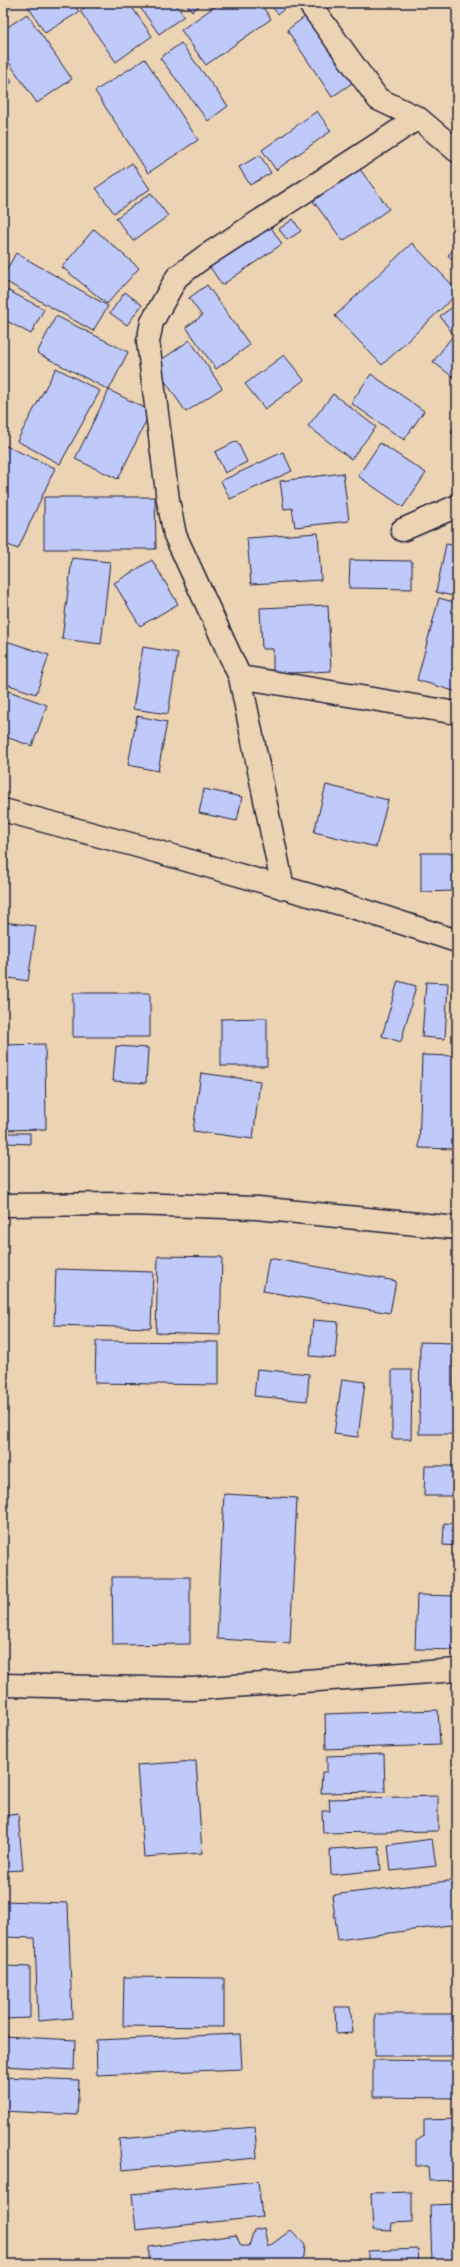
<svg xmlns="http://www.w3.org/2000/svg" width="460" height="2267" font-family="'Architects Daughter',sans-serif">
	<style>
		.building { fill: #bfc9fa; stroke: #22223b }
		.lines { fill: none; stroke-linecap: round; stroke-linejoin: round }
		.street-casing { stroke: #22223b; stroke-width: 25 }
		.street { stroke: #ebd3b3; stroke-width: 22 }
	</style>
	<rect width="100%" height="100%" fill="#ebd3b3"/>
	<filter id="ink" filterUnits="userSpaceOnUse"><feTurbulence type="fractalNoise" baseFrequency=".025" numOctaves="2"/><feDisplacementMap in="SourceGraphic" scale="8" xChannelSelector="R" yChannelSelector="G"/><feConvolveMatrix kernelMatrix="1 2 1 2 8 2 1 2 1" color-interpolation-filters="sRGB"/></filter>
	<g filter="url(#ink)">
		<path class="building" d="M26,3H73L79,12L45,33Z
			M91,3H129L152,36L116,62L80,11Z
			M137,3H175L184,16L159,34Z
			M185,3H203L192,11Z
			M220,3H260L271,19L206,65L181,30Z
			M269,3H292L278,14Z
			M27,14L72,79L37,103L3,54V30Z
			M306,16L352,83L332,97L287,30Z
			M181,43L228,106L208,121L160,58Z
			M145,59L198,140L148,173L95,91Z
			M3,69L12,82L3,88Z
			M317,111L331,131L276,170L262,150Z
			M260,155L271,173L250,185L239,167Z
			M132,163L150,189L114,213L96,188Z
			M359,168L389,209L343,241L313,201Z
			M151,193L168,216L133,241L116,218Z
			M293,219L301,231L287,240L279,229Z
			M270,226L282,244L222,285L210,267Z
			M94,229L139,268L107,304L62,267Z
			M412,243L457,290V294L382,365L335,316Z
			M457,247V265L448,255Z
			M16,253L108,306L93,331L3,280V276Z
			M207,285L250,345L216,369L186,327L202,316L189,298Z
			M3,288L44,309L31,334L3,319Z
			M125,292L142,305L127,325L110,313Z
			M457,304V331L453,334L440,316Z
			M56,316L128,352L109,390L37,353Z
			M454,334L457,336L456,379L433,362Z
			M190,340L222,388L186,412L154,365Z
			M284,355L304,380L265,409L245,384Z
			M56,368L100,391L60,464L17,441Z
			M371,374L424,411L404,440L351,403Z
			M109,390L151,411L118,479L75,459Z
			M333,394L376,427L351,459L308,426Z
			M457,423V436L451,432Z
			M237,441L247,462L225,473L215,452Z
			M380,443L426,473L403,507L358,476Z
			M6,446L55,468L18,549L3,543V452Z
			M283,452L292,471L230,499L221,481Z
			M343,473L349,521L295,527L292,508L284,509L280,481Z
			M44,497H155L156,549H44Z
			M318,533L321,580L251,584L247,538Z
			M446,544L457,546V597L436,592Z
			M72,558L110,562L101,644L62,639Z
			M152,560L178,604L140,626L114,583Z
			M350,560L412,561V589L349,588Z
			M439,598L457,603V692L417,680Z
			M328,605L331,671L273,674V649H262L260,608Z
			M3,640L49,655L36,694L3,683Z
			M143,647L178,653L168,714L133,709Z
			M3,689L47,705L32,746L3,736Z
			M137,716L167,722L158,771L128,765Z
			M326,785L388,800L376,847L314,832Z
			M204,789L242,797L237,821L199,813Z
			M421,853H453L454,891L421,892Z
			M3,922L36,926L28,981L3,977Z
			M398,981L416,986L401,1042L382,1036Z
			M426,982L448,983L445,1039L422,1037Z
			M73,993H150V1037H73Z
			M267,1018V1066H221V1019Z
			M45,1044L46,1129L3,1130V1045Z
			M116,1046L148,1048L146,1083L113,1081Z
			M422,1055L457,1056V1149L419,1148Z
			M201,1073L260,1081L253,1139L193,1131Z
			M7,1133H30V1144L7,1143Z
			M158,1256L222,1257L220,1335L156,1333Z
			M269,1258L396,1281L390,1313L263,1291Z
			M56,1269L153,1272L151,1328L54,1325Z
			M313,1320L338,1322L335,1358L310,1356Z
			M96,1341L219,1342V1385L95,1383Z
			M420,1342L454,1343L453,1434H419Z
			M257,1369L309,1374L307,1401L254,1396Z
			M392,1370H412L411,1439H392Z
			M342,1379L365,1382L358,1437L334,1434Z
			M425,1466H457V1496H424Z
			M224,1494L297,1498L290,1643L217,1639Z
			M444,1523L457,1524V1546L443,1545Z
			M112,1577H190V1644L113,1645Z
			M417,1595L457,1596V1650L415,1649Z
			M438,1710L440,1745L326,1749L325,1714Z
			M384,1754L385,1792L321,1793L322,1772H327V1756Z
			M196,1761L202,1853L144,1857L137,1765Z
			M438,1796V1831L323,1833L322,1811H330L329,1799Z
			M18,1814L23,1870L3,1871V1816Z
			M432,1839L436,1866L391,1871L388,1845Z
			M379,1846L381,1870L331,1875L330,1849Z
			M456,1880L457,1924L338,1940L332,1895Z
			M3,1901L68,1903L72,2018L38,2021L35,1938L3,1937Z
			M3,1966L30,1967V2018L3,2019Z
			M124,1977L224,1978V2027L123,2026Z
			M335,2007H350L353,2033L336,2034Z
			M375,2014H457V2056H375Z
			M240,2034L242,2069L97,2075L96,2040Z
			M3,2036L75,2040L74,2070L3,2066Z
			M373,2060L457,2061V2098L373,2097Z
			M3,2077L79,2080L77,2115L3,2111Z
			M457,2119V2180L429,2181L428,2166H416V2141L424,2136V2120Z
			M255,2127L257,2158L122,2170L119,2139Z
			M258,2181L262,2217L136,2230L132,2194Z
			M412,2192V2222L392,2223L391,2231L373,2230L371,2193Z
			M457,2204V2264H432L430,2205Z
			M264,2228L268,2247L291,2230L305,2245L304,2256L300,2264H149V2247L236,2235L241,2246H249L254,2230Z
			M418,2249L419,2264H368V2251Z"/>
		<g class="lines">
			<defs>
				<path id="street" d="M309,3L378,99L418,118L457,151
					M402,530L457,506
					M240,677L457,713
					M3,810L134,845L362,910L457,941
					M283,888L240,677L175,535L168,500L148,342L152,322L177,277L204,257L418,118
					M3,1205L131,1204L257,1208L457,1228
					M3,1685L192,1689L457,1670"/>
			</defs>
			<use href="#street" class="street-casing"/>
			<use href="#street" class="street"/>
		</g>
	</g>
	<rect width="460" height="2267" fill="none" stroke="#ebd3b3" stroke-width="16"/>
	<rect x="8" y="8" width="444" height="2251" fill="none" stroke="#22223b" stroke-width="1.5" filter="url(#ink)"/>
</svg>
